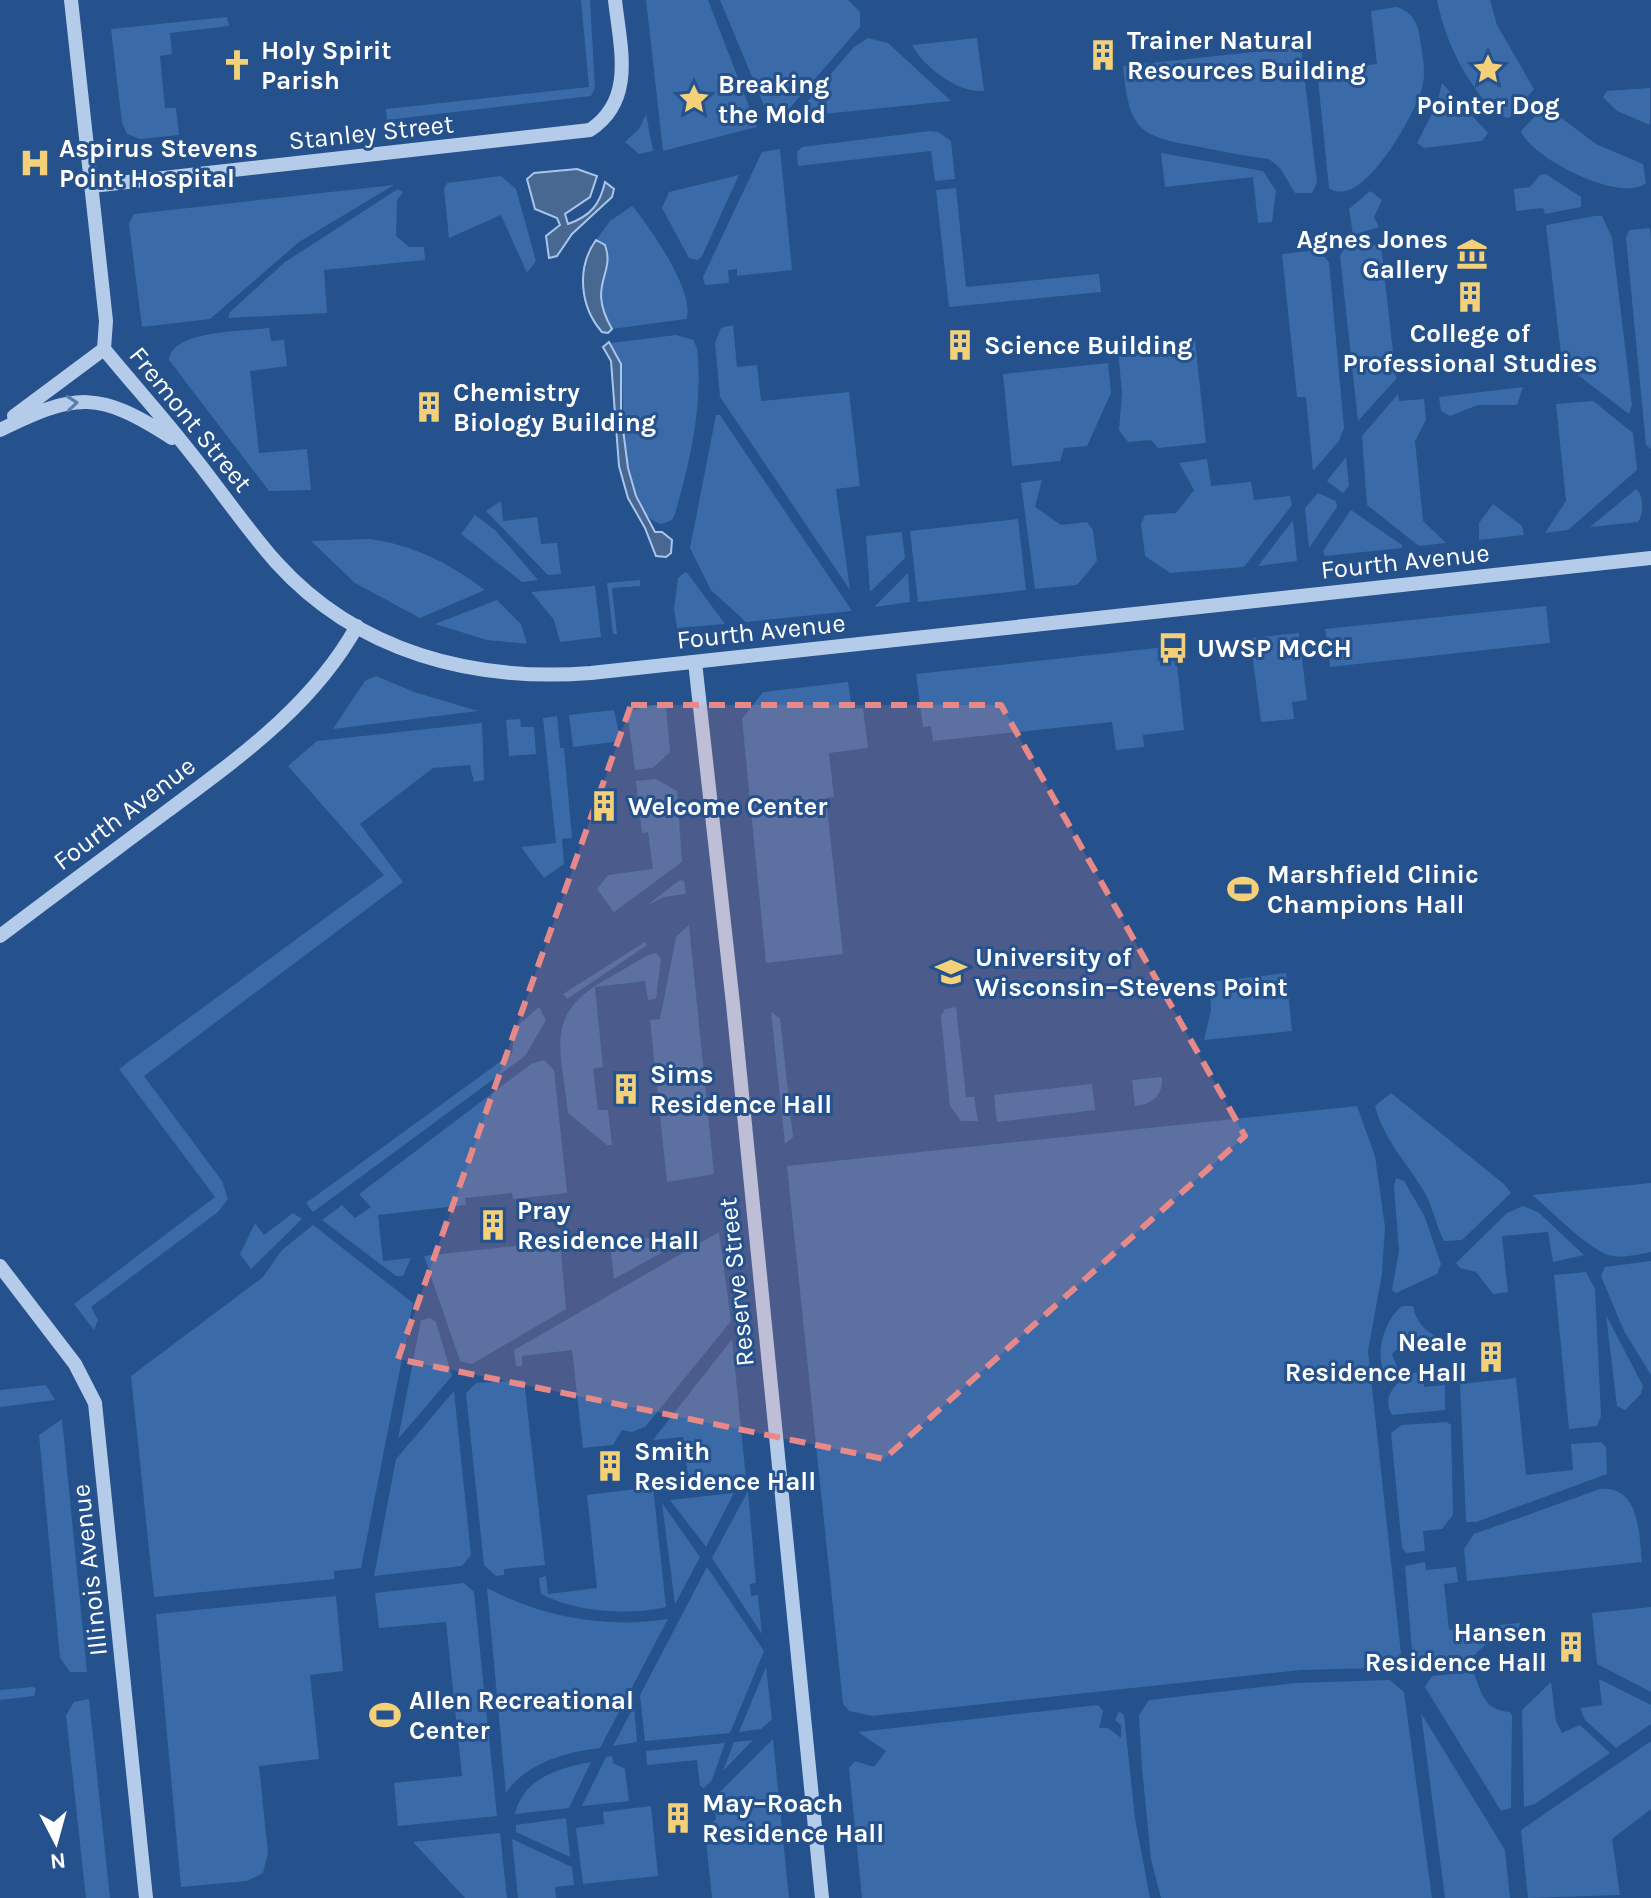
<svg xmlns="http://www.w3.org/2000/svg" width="1651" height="1898" font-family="Karla,sans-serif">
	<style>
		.green { fill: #3a6ba8 }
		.water { fill: #486791; stroke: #a8c6eb; stroke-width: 2 }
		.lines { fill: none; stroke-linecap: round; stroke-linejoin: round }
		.minor { stroke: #b4ccea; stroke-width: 14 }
		.oneway { stroke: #577cad }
		.marked { fill: #e88989; fill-opacity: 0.2; stroke: #e88989; stroke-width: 6; stroke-dasharray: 16 10; stroke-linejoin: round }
		.labels { text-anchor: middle; stroke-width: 6; stroke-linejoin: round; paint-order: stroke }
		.poi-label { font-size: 26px; font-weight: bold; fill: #fff; stroke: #25518c; text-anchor: start }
		.street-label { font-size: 26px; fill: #fff; stroke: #25518c }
	</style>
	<rect width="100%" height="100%" fill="#25518c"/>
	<path class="green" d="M581,0H590L595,88L591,96L387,120L386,109L589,87Z
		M646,0H708L757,127L663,151Z
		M720,0H848L860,12V27L788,110L770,120Z
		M1437,0H1490L1497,25L1534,89L1509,118L1497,115C1466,82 1446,44 1437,0Z
		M1396,7C1415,12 1419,27 1421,45C1423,59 1426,74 1422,88C1415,114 1362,212 1329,188L1317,70L1377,64L1371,11Z
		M227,17L229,26L170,33L172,54L160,56L165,108H176L179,135L140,139L127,134L122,123L111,29Z
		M868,38L888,43L951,101L794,117L854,47Z
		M977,38L984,91C957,93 924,67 912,45Z
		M1301,47L1317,182L1312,193H1295L1280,168L1269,159C1244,156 1220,151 1195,146C1136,136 1129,127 1123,66Z
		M1442,83L1488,133L1482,141L1424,148L1417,143L1437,104Z
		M1650,88V125L1617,111L1603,97L1607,91Z
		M1542,109L1552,111L1596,144L1643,164L1646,183C1622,204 1530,158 1521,131Z
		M646,114L653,151L639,154L625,142L639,129Z
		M930,131L938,132L951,141L955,179L935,181L931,151L798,166L797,152L802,147Z
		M780,149L792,270L737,276V269L728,270L729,283L705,285L703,277L762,152Z
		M1161,153L1263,171L1276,191L1272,222L1258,223L1253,177L1165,187Z
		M1546,174L1581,197V207L1545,214L1543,208L1516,211L1514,189L1530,187L1540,175Z
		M739,175L702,256L698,260L689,258L662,208L669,192Z
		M501,176L516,189L536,261L527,273L501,215L449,238L444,189L447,183Z
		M394,185L299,242L210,319L142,327L129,224L134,214Z
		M956,188L966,287L1099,274L1101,292L949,307L936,190Z
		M398,189L403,192L397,200L396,236L409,247H424L425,260L324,270L327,313L228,318L230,312L285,262Z
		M1370,191L1382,200L1374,217L1379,227L1353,235L1349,209Z
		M632,206C649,225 697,295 686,319L612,329C596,301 599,271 596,240L610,221Z
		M1595,216H1602L1612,238L1632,405L1629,414L1562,363L1546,225Z
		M1650,228L1651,239V449L1646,445L1626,238L1629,230Z
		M1381,244L1396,379L1358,421L1340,256L1344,249Z
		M1318,250L1329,262L1344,428L1339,441L1313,471L1306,397H1297L1282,254Z
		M733,325L737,367L757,365L761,401L849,392L860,486L836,489L850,590L720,397L715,343L721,328Z
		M269,328L271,341L284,340L287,366L250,371L259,453L307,449L311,490L269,491L169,360C171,330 246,331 269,328Z
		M676,335L693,340L697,348C703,407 691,457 675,514L672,520L661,524C619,513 625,401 621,366C620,359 614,350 611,343Z
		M1195,341L1206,443L1158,448L1151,440L1128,442L1119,430L1122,393L1118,350Z
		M1108,363L1111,393L1087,446L1064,448L1060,461L1012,466L1003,374Z
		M1523,387L1517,405H1478L1450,416L1441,411L1439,397Z
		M1398,394L1399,401L1424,399L1426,420L1415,441L1423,521L1446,543L1419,546L1367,505L1362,436Z
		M1593,401L1633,433L1637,470L1568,530L1545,533L1566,501L1556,404Z
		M716,415H720L852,611L746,622L711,590L690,548Z
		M1346,457L1349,486L1343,493L1327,481Z
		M1207,459L1211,486L1251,482L1254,500L1290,496L1292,505L1244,567L1170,573L1145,556L1141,524L1145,515L1176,513L1194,490L1179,463Z
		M1042,480L1035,507L1061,525L1087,522L1093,530L1097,561L1077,585L1035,589L1021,483Z
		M1636,489C1644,496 1644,514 1638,522L1590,527Z
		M1318,493L1336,501L1337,507L1309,548L1305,508Z
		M501,501L503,521L537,517L541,544L557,543L561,574L548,575L486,511Z
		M1493,504L1522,526L1524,535L1479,540V523Z
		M1351,510L1402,545V548L1325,556L1323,551Z
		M475,515L495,530L538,580L522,582L461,534Z
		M1018,519L1026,590L918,602L910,531Z
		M1293,520L1297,561L1258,566Z
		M902,532L905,558L870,592L866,536Z
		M369,539C414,545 449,563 485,590L420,618L355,583L311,541Z
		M685,572L688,574L725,624L677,628L674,609L678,578Z
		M908,573L910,602L874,607Z
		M640,580V586L612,588L617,634H613L607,583Z
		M595,586L601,637L560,642L554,620L531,592Z
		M497,600L521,624L527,644L487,640L435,624Z
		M1546,606L1550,643L1330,667L1325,629Z
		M1299,633L1307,700L1292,702L1294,719L1261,722L1250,638Z
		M1175,646L1184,730L1143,735L1144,747L1116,750L1112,722L933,741L931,726L923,727L916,674Z
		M376,676L414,692L478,711L333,729L365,681Z
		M848,682L852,709L863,708L868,748L829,753L834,797L826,798L843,954L766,963L742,719L763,692Z
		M660,704L666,707L670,752L653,768L635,770L627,711Z
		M614,710L621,741L573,747L569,715Z
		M557,716L560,748H564L572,838L562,839L564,864L544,878L521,847L556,843L543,718Z
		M520,719L521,727H534L536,754L509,756L506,720Z
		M482,723L484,780L474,782L470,765L433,768L360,824L403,882L144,1076L222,1181L228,1199L218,1212L91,1307L98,1320L94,1330L74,1304L215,1197L119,1069L384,875L288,766L317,741Z
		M656,779L677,791L682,862L614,912L597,889L608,875L653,869L648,832L642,833L636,781Z
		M680,880L684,881L686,894L664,897L646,906Z
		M689,925L714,1174L667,1182L650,1020L660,1019L676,937Z
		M645,942L647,945L637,952L567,999L563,994Z
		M656,953L661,959L656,999L648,1000L645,981L595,987L603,1067L593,1069L598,1110H608L612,1145H607L568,1113C561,1046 542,1013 612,976C626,969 640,957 656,953Z
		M1286,973L1292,1031L1204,1040L1211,1010L1209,982Z
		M539,1007L546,1020L525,1056L313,1212L306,1203L512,1053L515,1028Z
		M956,1007L966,1097H974L978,1121H961L950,1106L941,1016L945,1009Z
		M771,1012L780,1018L793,1137L785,1144Z
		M544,1060L554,1070L567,1193L513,1199L512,1193L465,1198L466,1205L378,1215L383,1261L411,1258L403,1276H396L322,1220L342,1205L355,1218L371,1207L359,1194L531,1064Z
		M1162,1077C1163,1095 1153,1104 1135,1106L1132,1080Z
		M1092,1084L1095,1110L997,1122L994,1095Z
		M1391,1093L1504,1184L1511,1193L1462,1240L1444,1241C1435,1224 1433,1205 1422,1188C1404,1159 1384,1140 1375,1106Z
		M1357,1106L1375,1156L1385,1227L1382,1274L1368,1351L1401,1654C1396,1663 1391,1667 1380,1668L1301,1670L872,1716L849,1711L843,1704L787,1166Z
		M1396,1178L1404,1181L1424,1215L1441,1264L1437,1274L1396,1293L1392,1290L1399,1251L1394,1187Z
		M1651,1183V1252C1639,1254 1625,1258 1613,1256C1592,1254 1550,1209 1532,1195Z
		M1523,1206L1538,1212L1584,1255L1553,1262L1548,1232L1502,1236L1508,1292L1493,1294L1476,1272L1460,1268L1456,1263L1507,1213Z
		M293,1213L302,1219L251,1269L240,1254L255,1223L264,1235Z
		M313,1225L413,1303L361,1568L334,1571V1579L154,1597L131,1376L263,1277L282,1250Z
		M719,1232L731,1321L645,1427L632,1432L622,1430L613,1445L583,1448L572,1350L522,1356V1366H516L514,1350Z
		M697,1233L614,1279L610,1242Z
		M560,1241L566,1309L472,1364L460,1361L424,1256Z
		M1651,1261V1375L1624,1331L1601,1276L1605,1267Z
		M1586,1272L1595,1289L1601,1416L1597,1426L1569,1429L1554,1275Z
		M1402,1306H1413C1417,1326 1430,1336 1450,1341L1396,1350L1392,1354L1400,1374L1390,1382C1372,1362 1382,1322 1402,1306Z
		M1606,1315L1643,1386L1641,1394L1625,1410L1617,1406Z
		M430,1318L436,1322L452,1376L398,1439L421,1320Z
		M732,1339L746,1478L689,1483L683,1437L653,1440Z
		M1422,1371L1424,1387L1445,1385V1410L1392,1415C1379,1395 1402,1374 1422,1371Z
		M1516,1378L1526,1475L1573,1470L1571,1444L1601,1442L1606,1447L1607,1474L1476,1522H1466L1460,1384Z
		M524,1380L545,1565L504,1569V1575L496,1576L484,1565L466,1393L476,1383Z
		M46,1385L55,1400L0,1407V1390Z
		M454,1391L471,1555L462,1566L374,1576L396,1459Z
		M62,1419L87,1672H70L60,1658L39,1435Z
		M1447,1422L1451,1425L1453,1515L1442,1529L1423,1531L1425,1551L1406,1553L1402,1547L1391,1433L1402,1425Z
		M653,1487L666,1607C628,1616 576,1612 541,1594L539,1578L546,1576L548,1594L597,1588L587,1495Z
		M1600,1489C1640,1485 1639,1534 1642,1562L1467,1581L1464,1549L1474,1534Z
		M748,1491L756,1583L750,1584L751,1596L758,1595L762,1634L712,1558Z
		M734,1493L706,1547L670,1500Z
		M662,1503L700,1557L675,1604Z
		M1425,1562L1426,1570L1456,1567L1458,1582L1444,1584L1449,1630L1520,1623L1517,1637L1486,1644L1466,1663L1426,1666L1417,1661L1412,1651L1405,1566Z
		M707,1567L764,1651L730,1733L645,1741L640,1695Z
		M464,1583L474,1592L497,1816L398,1826L394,1783L462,1776L446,1622L379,1628L375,1593Z
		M487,1588C542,1617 606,1629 668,1619L600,1748C566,1752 526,1763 506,1793Z
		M336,1596L343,1671L310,1675L319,1759L259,1766L268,1853L263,1873L247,1881L181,1887L156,1614Z
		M1651,1607V1692L1597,1664L1592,1613Z
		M766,1667L772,1719L761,1729L739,1732Z
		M1473,1672C1482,1691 1482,1710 1510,1712L1512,1716L1511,1808L1501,1811L1425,1687L1432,1676Z
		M1599,1679L1651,1705V1724L1616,1748L1585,1720L1580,1708L1602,1705Z
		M1390,1680L1404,1692L1432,1898H1161L1151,1859L1142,1768L1139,1715L1149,1700L1295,1683Z
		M1551,1682L1556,1721L1562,1733L1580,1725L1610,1753L1535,1804L1524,1807L1522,1710Z
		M33,1687L36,1689L34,1696L0,1700V1690Z
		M89,1699L110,1898H86L66,1715L74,1702Z
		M1098,1705L1103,1711L1099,1728H1108L1121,1738V1725L1115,1720L1119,1711L1124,1715L1135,1818L1150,1898H862L849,1768L855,1761L874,1767L886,1751L858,1732Z
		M634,1706L637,1742L613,1746Z
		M1421,1713L1505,1850L1510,1898H1445Z
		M773,1739L789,1898H712L705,1830L716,1819L713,1799Z
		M753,1740L723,1771L734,1742Z
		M1651,1741V1809L1612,1839L1620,1895L1528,1898L1521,1830Z
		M725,1743L712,1780L704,1788L700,1786L697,1760L647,1765L646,1751Z
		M612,1756L613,1763L625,1769L629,1801L582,1806L606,1757Z
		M591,1762L569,1808L515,1814C523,1778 559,1768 591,1762Z
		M651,1806L658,1876L583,1884L576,1828L604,1824L603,1812Z
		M566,1818L570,1857L516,1832V1825Z
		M500,1833L507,1898H465L413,1842Z
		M512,1839L572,1867L574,1885L555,1887L556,1898H518Z"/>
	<path class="water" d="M577,169L597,176L590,197L565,214L568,224C591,216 600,204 605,182L614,189L612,197L572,234L557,256L549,258L546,236L560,225L557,218L535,209L527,179L534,173Z
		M596,240L605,245C616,275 586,284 612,329L608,333L602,332C580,307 576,268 596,240Z
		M609,342L621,364V414L628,468L636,496L655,532H662L672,540L671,553L666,557L656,556L645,528L628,498L619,466L611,361L603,347Z"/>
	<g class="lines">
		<path class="minor" d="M71,0L106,321L104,349C131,382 160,414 186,447C217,485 244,526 276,562C358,653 474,682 591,673L1651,558
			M92,186L590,130C636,100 620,47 615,0
			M14,416L104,349
			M0,430C77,392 99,391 172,438
			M695,662L733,1004L822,1898
			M0,936C55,894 111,853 166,812C238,758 312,707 357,626
			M0,1266L75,1364L95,1403L146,1898"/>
	</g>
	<defs><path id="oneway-chevron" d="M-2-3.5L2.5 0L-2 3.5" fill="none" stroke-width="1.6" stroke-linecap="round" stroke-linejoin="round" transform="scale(2)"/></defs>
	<use class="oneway" href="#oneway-chevron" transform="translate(72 403) rotate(-5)"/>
	<path class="marked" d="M631,705H1001L1245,1136L884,1459L398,1359Z"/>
	<defs>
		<symbol id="building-bare" viewBox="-9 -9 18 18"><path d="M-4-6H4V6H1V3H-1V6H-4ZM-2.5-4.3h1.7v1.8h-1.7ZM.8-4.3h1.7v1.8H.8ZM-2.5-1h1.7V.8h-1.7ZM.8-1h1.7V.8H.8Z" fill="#f4d178" stroke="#25518c" stroke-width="2.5" paint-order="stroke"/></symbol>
		<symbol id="church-bare" viewBox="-9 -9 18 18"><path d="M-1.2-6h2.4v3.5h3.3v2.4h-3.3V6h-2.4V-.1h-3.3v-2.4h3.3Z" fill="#f4d178" stroke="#25518c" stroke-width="2.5" paint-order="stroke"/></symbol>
		<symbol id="sight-bare" viewBox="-9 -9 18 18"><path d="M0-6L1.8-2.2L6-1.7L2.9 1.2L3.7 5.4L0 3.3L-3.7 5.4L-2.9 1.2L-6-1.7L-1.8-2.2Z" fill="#f4d178" stroke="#25518c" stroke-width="2.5" paint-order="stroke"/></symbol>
		<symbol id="hospital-bare" viewBox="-9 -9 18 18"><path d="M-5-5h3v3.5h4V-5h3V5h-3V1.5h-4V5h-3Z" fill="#f4d178" stroke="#25518c" stroke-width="2.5" paint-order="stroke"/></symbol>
		<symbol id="museum-bare" viewBox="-9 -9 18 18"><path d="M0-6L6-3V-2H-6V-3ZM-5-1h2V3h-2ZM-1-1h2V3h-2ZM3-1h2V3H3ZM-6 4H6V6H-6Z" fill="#f4d178" stroke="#25518c" stroke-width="2.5" paint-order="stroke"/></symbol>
		<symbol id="bus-bare" viewBox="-9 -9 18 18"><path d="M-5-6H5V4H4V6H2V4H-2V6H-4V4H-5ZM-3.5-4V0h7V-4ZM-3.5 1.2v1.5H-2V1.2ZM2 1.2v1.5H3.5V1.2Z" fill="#f4d178" stroke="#25518c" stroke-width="2.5" paint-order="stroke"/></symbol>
		<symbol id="stadium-bare" viewBox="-9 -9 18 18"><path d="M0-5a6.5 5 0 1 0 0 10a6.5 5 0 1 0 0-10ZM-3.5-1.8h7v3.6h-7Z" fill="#f4d178" stroke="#25518c" stroke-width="2.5" paint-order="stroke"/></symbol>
		<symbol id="university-bare" viewBox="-9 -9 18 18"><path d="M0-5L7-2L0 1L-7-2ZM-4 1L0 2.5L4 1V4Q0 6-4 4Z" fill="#f4d178" stroke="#25518c" stroke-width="2.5" paint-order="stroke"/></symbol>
	</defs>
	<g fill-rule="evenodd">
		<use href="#building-bare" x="1081" y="33" width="44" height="44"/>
		<use href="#church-bare" x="215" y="43" width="44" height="44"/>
		<use href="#sight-bare" x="1466" y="47" width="44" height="44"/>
		<use href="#sight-bare" x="672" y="77" width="44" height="44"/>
		<use href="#hospital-bare" x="13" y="141" width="44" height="44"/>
		<use href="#museum-bare" x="1450" y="232" width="44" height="44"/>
		<use href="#building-bare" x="1448" y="275" width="44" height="44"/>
		<use href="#building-bare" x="938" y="323" width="44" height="44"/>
		<use href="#building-bare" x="407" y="385" width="44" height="44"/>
		<use href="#bus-bare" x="1151" y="626" width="44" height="44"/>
		<use href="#building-bare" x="582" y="784" width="44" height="44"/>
		<use href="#stadium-bare" x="1221" y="867" width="44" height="44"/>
		<use href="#university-bare" x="929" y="950" width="44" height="44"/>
		<use href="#building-bare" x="604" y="1067" width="44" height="44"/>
		<use href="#building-bare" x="471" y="1203" width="44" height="44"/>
		<use href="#building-bare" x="1469" y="1335" width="44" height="44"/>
		<use href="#building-bare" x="588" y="1444" width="44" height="44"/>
		<use href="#building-bare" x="1549" y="1625" width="44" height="44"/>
		<use href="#stadium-bare" x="363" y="1693" width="44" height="44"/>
		<use href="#building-bare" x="656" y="1796" width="44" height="44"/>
	</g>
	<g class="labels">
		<g class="poi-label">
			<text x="1127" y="49">Trainer Natural<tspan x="1127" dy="30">Resources Building</tspan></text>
			<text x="261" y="59">Holy Spirit<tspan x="261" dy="30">Parish</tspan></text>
			<text x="718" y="93">Breaking<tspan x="718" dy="30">the Mold</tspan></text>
			<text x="1488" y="114" text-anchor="middle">Pointer Dog</text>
			<text x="59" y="157">Aspirus Stevens<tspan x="59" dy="30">Point Hospital</tspan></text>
			<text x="1448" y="248" text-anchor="end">Agnes Jones<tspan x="1448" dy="30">Gallery</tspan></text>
			<text x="1470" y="342" text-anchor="middle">College of<tspan x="1470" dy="30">Professional Studies</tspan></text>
			<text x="984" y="354">Science Building</text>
			<text x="453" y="401">Chemistry<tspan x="453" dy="30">Biology Building</tspan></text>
			<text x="1197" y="657">UWSP MCCH</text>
			<text x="628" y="815">Welcome Center</text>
			<text x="1267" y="883">Marshfield Clinic<tspan x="1267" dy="30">Champions Hall</tspan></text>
			<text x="975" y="966">University of<tspan x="975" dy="30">Wisconsin–Stevens Point</tspan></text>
			<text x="650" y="1083">Sims<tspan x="650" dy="30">Residence Hall</tspan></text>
			<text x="517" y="1219">Pray<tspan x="517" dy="30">Residence Hall</tspan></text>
			<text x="1467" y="1351" text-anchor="end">Neale<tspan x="1467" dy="30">Residence Hall</tspan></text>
			<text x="634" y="1460">Smith<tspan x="634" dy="30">Residence Hall</tspan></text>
			<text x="1547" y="1641" text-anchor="end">Hansen<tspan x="1547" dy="30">Residence Hall</tspan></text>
			<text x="409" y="1709">Allen Recreational<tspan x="409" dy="30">Center</tspan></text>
			<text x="702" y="1812">May–Roach<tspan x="702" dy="30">Residence Hall</tspan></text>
		</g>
		<g class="street-label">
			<text transform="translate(371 132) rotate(-6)" y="9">Stanley Street</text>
			<text transform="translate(191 419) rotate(51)" y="9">Fremont Street</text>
			<text transform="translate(1405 561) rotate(-6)" y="9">Fourth Avenue</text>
			<text transform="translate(761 631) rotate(-6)" y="9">Fourth Avenue</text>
			<text transform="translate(124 813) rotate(-37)" y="9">Fourth Avenue</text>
			<text transform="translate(736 1282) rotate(-96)" y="9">Reserve Street</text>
			<text transform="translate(89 1570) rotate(-96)" y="9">Illinois Avenue</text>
		</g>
	</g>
	<g transform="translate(56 1842) rotate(174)" stroke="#25518c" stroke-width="6" paint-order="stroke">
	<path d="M0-6L14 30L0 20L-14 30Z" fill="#ffffff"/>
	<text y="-12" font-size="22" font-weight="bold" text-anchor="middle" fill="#ffffff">N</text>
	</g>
</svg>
